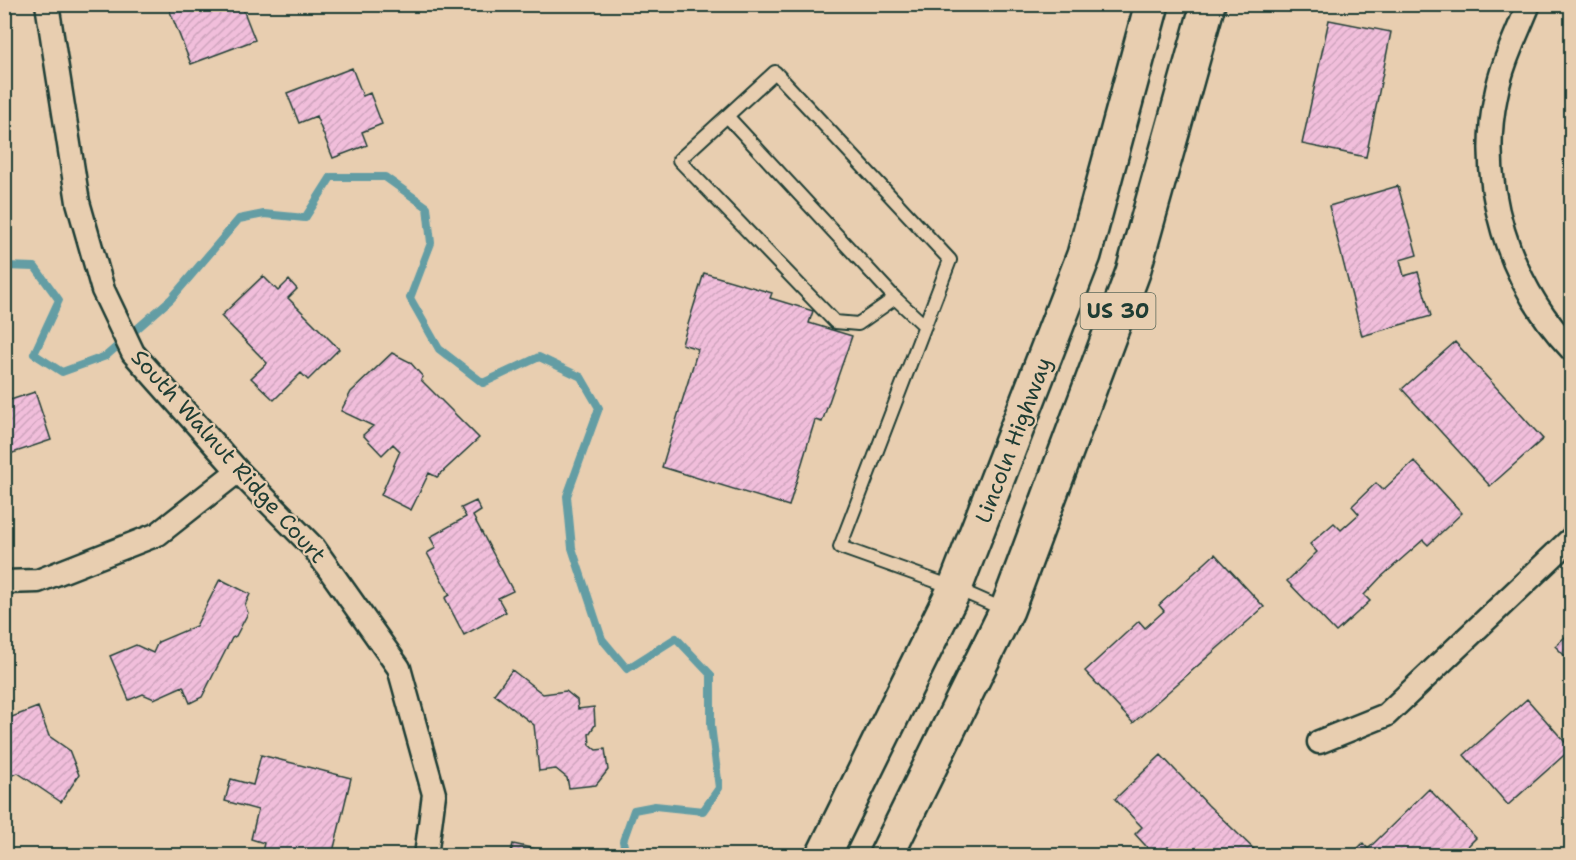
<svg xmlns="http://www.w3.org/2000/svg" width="1576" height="860" font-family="'Shantell Sans',sans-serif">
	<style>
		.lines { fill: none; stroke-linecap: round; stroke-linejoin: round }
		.stream { stroke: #639da4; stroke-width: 8 }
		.building { fill: url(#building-hatch); stroke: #1f3d34; stroke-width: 1.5 }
		.lane-casing { stroke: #1f3d34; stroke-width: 16 }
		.street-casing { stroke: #1f3d34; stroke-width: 27 }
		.primary-casing { stroke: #1f3d34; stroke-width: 38 }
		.lane { stroke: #e8ceb0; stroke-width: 12 }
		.street { stroke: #e8ceb0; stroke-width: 22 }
		.primary { stroke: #e8ceb0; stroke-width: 33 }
		.labels { text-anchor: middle; stroke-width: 4.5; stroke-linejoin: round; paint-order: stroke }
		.shield { fill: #e8ceb0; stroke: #5b6859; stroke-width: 1.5 }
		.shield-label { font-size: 21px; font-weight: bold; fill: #1f3d34 }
		.street-label { font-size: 22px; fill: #1f3d34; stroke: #e8ceb0 }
	</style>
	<defs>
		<pattern id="building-hatch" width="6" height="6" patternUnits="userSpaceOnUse" patternTransform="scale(1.5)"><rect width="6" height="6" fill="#f1bedb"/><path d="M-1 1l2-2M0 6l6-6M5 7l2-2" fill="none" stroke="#cea4bd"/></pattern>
	</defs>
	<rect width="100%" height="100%" fill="#e8ceb0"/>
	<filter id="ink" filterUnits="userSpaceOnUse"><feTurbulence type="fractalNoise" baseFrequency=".0167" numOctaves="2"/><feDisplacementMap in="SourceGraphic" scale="12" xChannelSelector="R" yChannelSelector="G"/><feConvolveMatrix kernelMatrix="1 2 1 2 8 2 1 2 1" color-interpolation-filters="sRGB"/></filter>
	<g filter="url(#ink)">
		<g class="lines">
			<path class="stream" d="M4,266L35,267L59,300L34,354L62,372L106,356L171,299L239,219L264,214L305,218L331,177H385L427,207L431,243L410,298L439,349L483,383L539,357L581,377L599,408L567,496L572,548L602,639L627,669L676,638L711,675V725L719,788L703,811L655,806L634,810L623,841L626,856"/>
		</g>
		<path class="building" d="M167,4H241L255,40L191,64Z
			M1329,20L1391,32L1366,157L1302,144Z
			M352,68L363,96L370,93L382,124L362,132L367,145L333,158L316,116L299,123L287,93Z
			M1572,157V186L1563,160Z
			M1398,186L1417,255L1400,260L1404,276L1418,272L1431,316L1362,336L1329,206Z
			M704,273L772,293L770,298L813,311L809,323L852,336L822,422L815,420L789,506L662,467L698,349L682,344Z
			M263,276L278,291L289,280L297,289L288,298L339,349L308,380L301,373L274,400L251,378L267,363L221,316Z
			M1455,342L1543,439L1490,486L1402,389Z
			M392,353L410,362L423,377L421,380L479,438L437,477L429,473L411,510L381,495L400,451L393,444L382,455L363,435L373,426L341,411L351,392Z
			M35,392L51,440L4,456V402Z
			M1414,461L1462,513L1428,545L1423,540L1380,578L1364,595L1370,601L1336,632L1287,581L1317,552L1310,544L1334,523L1341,530L1359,514L1352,506L1376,483L1383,490Z
			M476,501L481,511L473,516L513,591L498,598L506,612L464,635L445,598L450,595L427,553L436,548L430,537L466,517L461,508Z
			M1215,554L1264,607L1133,723L1085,671L1139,621L1145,628L1164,611L1159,605Z
			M220,579L250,594L245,605L248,613L236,636L232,638L202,697L190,703L183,686L154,699L143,694L129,700L110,656L136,645L153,653L158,642L196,626Z
			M1572,631V663L1555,646Z
			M512,670L543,694L566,691L577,700L578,709L594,707L595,725L589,734L590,745L596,750L605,749L608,770L596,785L569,788L567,778L556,769L539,771L534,725L494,694Z
			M1527,699L1571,749L1508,805L1464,755Z
			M38,707L49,736L69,750L79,775L61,802L18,773L4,778V720Z
			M261,755L351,778L333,852L348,856H261L264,843L251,839L258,810L225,801L231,779L253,785Z
			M1161,755L1208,805L1261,856H1176L1168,847L1160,856H1155L1135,834L1142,827L1115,799Z
			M1429,789L1476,838L1458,856H1350L1363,843L1368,849Z
			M513,844L559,854V856H510Z"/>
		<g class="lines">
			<defs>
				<path id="lane" d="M727,116L895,298L925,326
					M895,298L858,324L835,322L679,160L775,72L950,260L840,547L955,588L1005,610"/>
				<path id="street" d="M47,4L78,202L103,290L133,353L238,471L314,548L399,668L434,794L426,856
					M1529,4C1517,34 1502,63 1496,95C1477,185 1509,284 1572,350
					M4,582L38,581L158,534L238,471
					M1319,742L1386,715L1572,538"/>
				<path id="primary" d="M823,856L955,588L1084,255L1152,4
					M886,856L1007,610L1133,272L1208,4"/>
			</defs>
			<use href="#lane" class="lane-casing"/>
			<use href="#street" class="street-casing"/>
			<use href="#primary" class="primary-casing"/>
			<use href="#lane" class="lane"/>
			<use href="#street" class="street"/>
			<use href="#primary" class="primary"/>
		</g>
	</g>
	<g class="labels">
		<rect class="shield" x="1080.5" y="293" width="75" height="36" rx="4.5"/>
		<g class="shield-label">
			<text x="1118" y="318">US 30</text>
		</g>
		<g class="street-label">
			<text transform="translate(1013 440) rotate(-69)" y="8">Lincoln Highway</text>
			<text transform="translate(229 456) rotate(48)" y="8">South Walnut Ridge Court</text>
		</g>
	</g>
	<rect width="1576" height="860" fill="none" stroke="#e8ceb0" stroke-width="24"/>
	<rect x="12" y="12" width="1552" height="836" fill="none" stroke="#1f3d34" stroke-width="2" filter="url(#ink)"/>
</svg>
